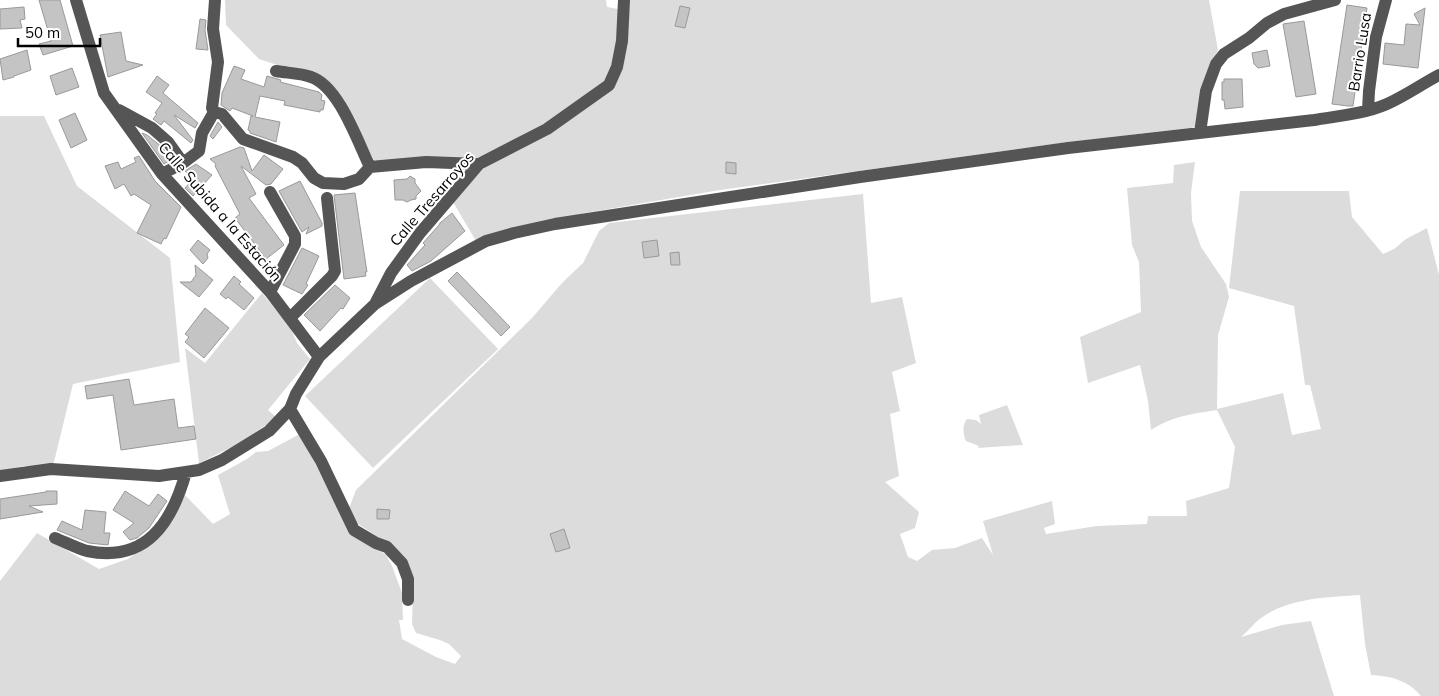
<svg xmlns="http://www.w3.org/2000/svg" width="1439" height="696" font-family="Mulish,sans-serif">
	<style>
		.green { fill: #dcdcdc }
		.building { fill: #c4c4c4; stroke: #999 }
		.lines { fill: none; stroke-linecap: round; stroke-linejoin: round }
		.minor { stroke: #555; stroke-width: 12 }
		.labels { text-anchor: middle; stroke-width: 4; stroke-linejoin: round; paint-order: stroke }
		.street-label { font-size: 15px; fill: #000; stroke: #fff }
	</style>
	<rect width="100%" height="100%" fill="#fff"/>
	<path class="green" d="M225,0H606L607,7L618,9L616,56L607,81L546,127L481,157L456,160L381,162L374,160L352,118L329,82L259,59L226,25Z
		M627,0H1209L1218,50L1212,63L1198,127L1068,142L720,190L585,213L476,241L453,202L485,167L608,91Z
		M0,116H44L77,186L170,258L180,362L73,384L53,466H24L0,471Z
		M1195,162L1191,193L1192,221L1201,247L1226,284L1229,297L1218,335L1217,409L1283,393L1292,435L1321,429L1310,385H1305L1294,306L1229,288L1240,191H1349L1352,217L1383,254L1394,249L1406,239L1427,228L1439,275V696H1421C1408,680 1390,676 1371,675L1365,644L1360,595C1328,597 1288,598 1261,618C1254,623 1248,631 1241,637L1282,625L1311,621L1334,696H0V581L37,533L99,569L128,559L160,535L185,495L213,524L230,514L218,475L247,459L256,452L268,451L300,434L334,500L374,547L386,555L392,566L402,593L403,620H399L402,639L436,657L455,664L461,656L449,644L440,640L416,633L412,624L413,587L395,548L355,522L349,508L356,490L532,318L562,283L583,263L599,231L609,223L863,194L871,303L902,297L916,363L892,372L900,411L890,414L899,476L885,482L919,512L915,528L900,534L908,557L917,561L932,550L955,548L982,538L993,555L983,521L1052,501L1055,524L1044,528L1046,534L1097,526L1147,524L1148,516H1187L1186,501L1229,488L1235,447L1217,410C1192,414 1173,416 1151,430L1148,401L1140,365L1088,383L1080,337L1141,312L1139,262L1132,245L1127,188L1173,183L1174,165Z
		M430,278L498,349L373,468L305,396Z
		M262,293L290,327L297,343L310,359L268,410L277,418L232,447L199,463L185,348L205,363Z
		M1007,405L1023,445L978,448L979,446L966,441C963,434 962,425 967,419L976,420L981,424L979,415Z"/>
	<path class="building" d="M39,0H60L73,46L43,55L39,44L51,41Z
		M1347,5L1367,8L1353,106H1348L1332,104Z
		M680,6L690,8L685,28L675,26Z
		M24,7L25,19L20,20L22,28L0,29V9Z
		M1425,8L1418,68L1383,64L1385,43L1404,45L1406,24L1420,25L1414,14Z
		M200,19L206,20L205,30L208,50L196,49Z
		M1304,21L1316,94L1296,97L1283,24Z
		M121,32L126,61L143,65L108,77L100,35Z
		M27,50L31,70L14,76V77L3,80L0,59Z
		M1267,50L1270,66L1258,68L1254,64L1252,53Z
		M234,66L245,70L241,79L264,87L267,76L281,80L280,82L319,92L322,95L321,100L325,101L323,110H320V112L284,105L285,101L260,96L255,117L280,122L276,142L250,133V131L248,130L251,116H253L232,108L230,111L221,105L222,93Z
		M72,68L79,87L56,95L50,76Z
		M157,76L169,85L163,93L198,123L195,128L174,115L193,140L191,143L164,121L161,125L153,119L157,114L155,113L162,103L146,92Z
		M1224,79H1242L1243,107L1225,109L1224,100H1222V82H1224Z
		M75,113L87,140L71,148L59,120Z
		M218,122L222,127L213,139L210,136Z
		M142,133L147,135L162,147L171,160L164,164Z
		M240,147L244,148L252,171L264,155L283,169L271,184L266,185L241,166L256,194L249,198L284,245L266,259L235,218L240,214L215,166L216,164L210,159Z
		M139,156L155,181L181,207L166,239L164,238L161,244L137,233L151,205L134,194L131,196L124,184L115,189L105,166L118,162L121,169L136,162L134,158Z
		M726,162L736,163V174L726,173Z
		M196,164L212,175L193,196L185,188L193,179L185,171Z
		M410,176L415,179V183L421,191L416,196V199L411,200L407,202L403,200H395L394,180L407,179Z
		M300,181L322,223V226L306,234L309,227L302,232L279,191Z
		M355,193L367,272H365L366,276L344,279L334,195Z
		M452,213L465,231L431,261L412,271L407,265L425,245L423,243L439,225L440,223Z
		M198,240L210,250L207,254L208,258L203,264L190,250Z
		M657,240L659,256L644,258L642,242Z
		M302,248L319,256L306,284L308,285L302,294L283,285Z
		M679,252L680,265H671L670,253Z
		M195,265L213,280L199,297L180,282H191L196,275Z
		M457,272L510,327L501,336L448,281Z
		M234,276L241,282L239,284L254,298L244,310L228,297L226,299L220,294Z
		M335,285L350,298L343,309L341,308L320,331L304,315Z
		M205,308L229,328L204,358L185,342L189,337L185,334Z
		M129,379L134,405L174,399L178,428L194,426L196,439L121,450L113,395L87,399L85,386Z
		M46,491H57V504L29,506L43,512L0,519V499L46,492Z
		M125,491L149,506L158,494L167,501L149,528L137,538L130,540L123,532L134,523L113,510Z
		M377,509L390,510L389,519H377Z
		M85,510L106,512L104,533H110L108,545L89,543L57,530L62,521L82,530Z
		M564,529L570,548L556,552L550,534Z"/>
	<g class="lines">
		<path class="minor" d="M76,0L104,93L162,174L270,292L319,357
			M215,0L213,29L218,62L212,108L214,112L222,114L243,139L293,157L302,163L314,178L323,183L344,184L359,179L370,167L426,162L479,164
			M276,71C287,73 300,73 311,77C339,86 358,143 370,167
			M119,110L152,128L168,142L183,163
			M1368,110L1369,91L1376,37L1386,0
			M1200,133L1206,91L1216,64L1224,54L1249,38L1267,23L1284,14L1335,0
			M162,174L183,163L199,151L202,133L214,112
			M270,292L295,244V236L270,192
			M375,304L391,273L420,233L479,164L547,129L609,85L617,67L622,41L624,0
			M290,318L332,276L335,271L327,198
			M290,409L321,461L354,530L376,543L387,547L402,563L408,579V600
			M0,476L51,469L159,476L199,470L222,460L269,431L290,409L296,394L319,357L375,304L411,281L486,241L514,233L555,224L860,177L1068,148L1314,120C1338,116 1364,114 1387,104C1405,96 1422,84 1439,75
			M55,538C65,542 76,548 87,551C146,563 172,523 186,472"/>
	</g>
	<g class="labels">
		<g class="street-label">
			<text transform="translate(1360 52) rotate(-81)" y="5">Barrio Lusa</text>
			<text transform="translate(432 199) rotate(-49)" y="5">Calle Tresarroyos</text>
			<text transform="translate(220 212) rotate(49)" y="5">Calle Subida a la Estación</text>
		</g>
	</g>
	<path d="M18 38v8h82v-8" fill="none" stroke="#000000" stroke-width="2.5"/>
	<text x="25" y="38" font-size="15" fill="#000000" stroke="#ffffff" stroke-width="4" paint-order="stroke">50 m</text>
</svg>
